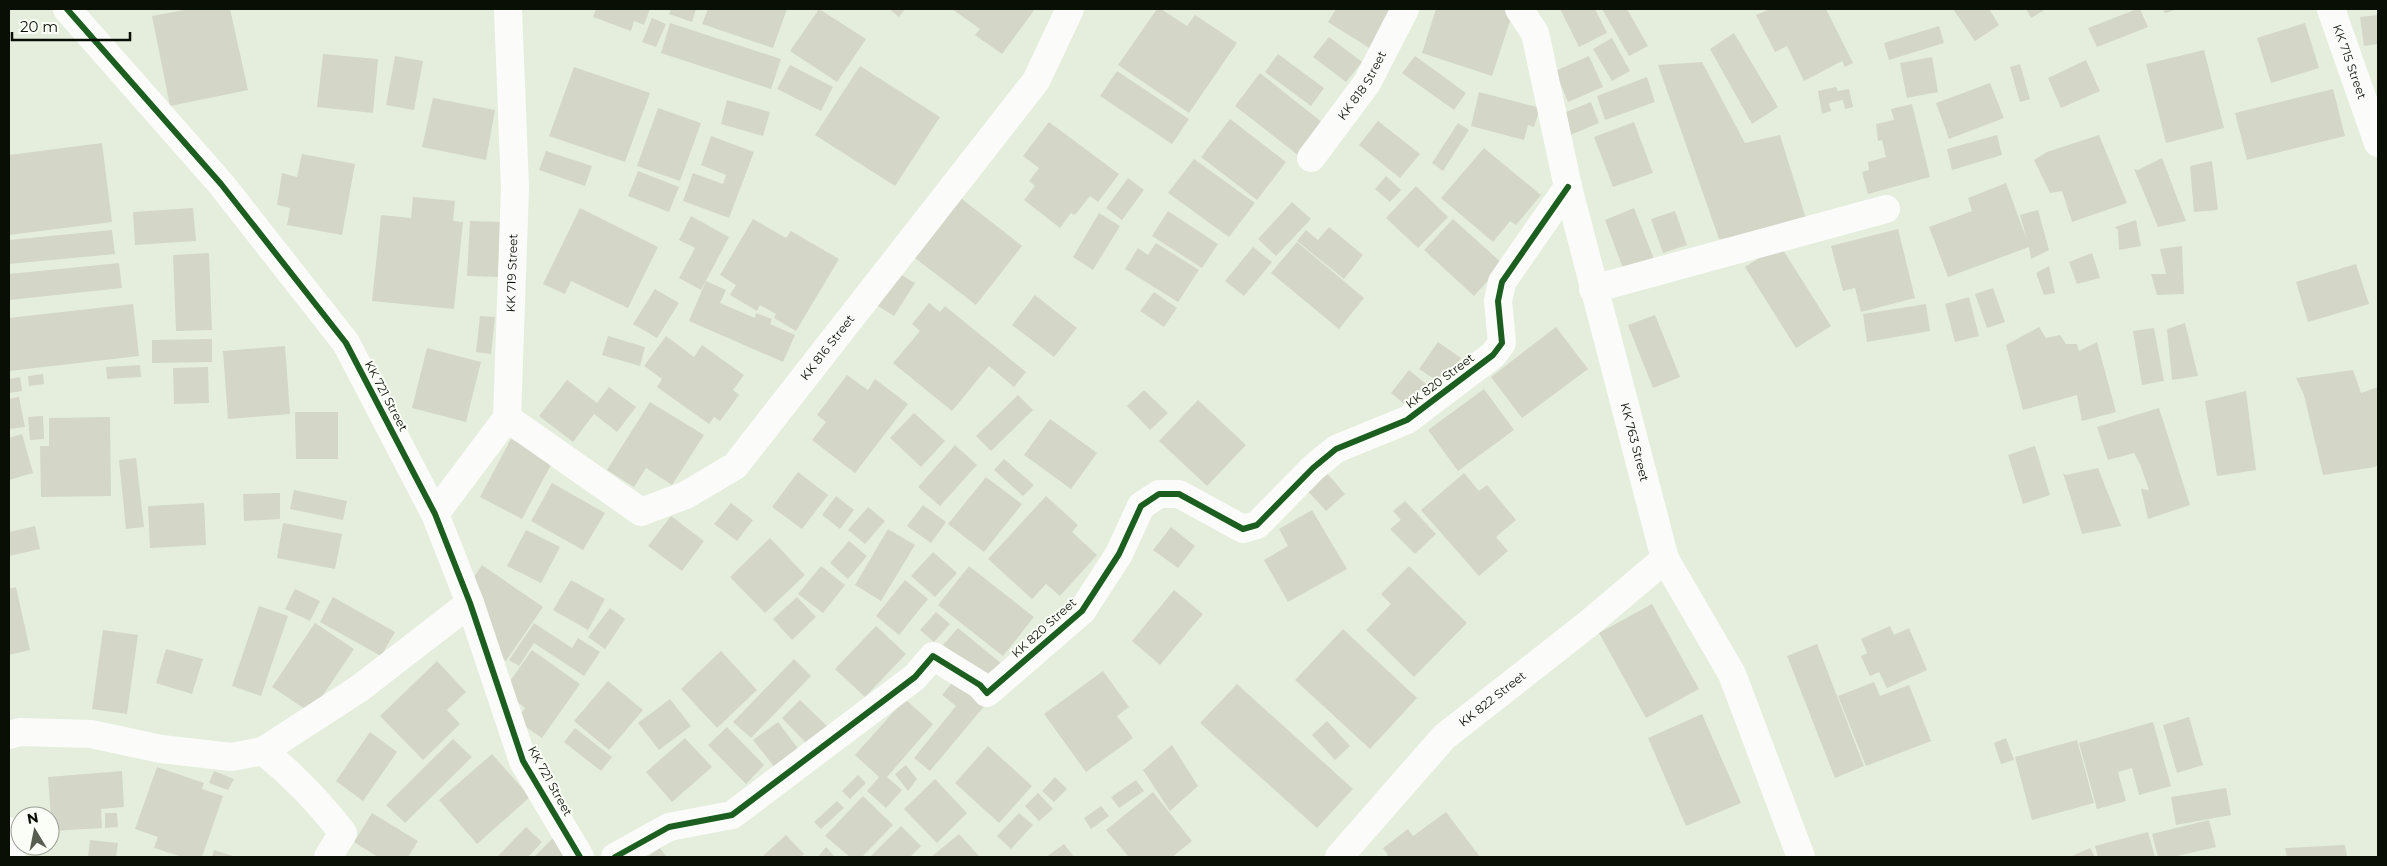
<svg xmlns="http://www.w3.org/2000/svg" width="2387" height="866" font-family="Montserrat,sans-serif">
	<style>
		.building { fill: #d4d6c8 }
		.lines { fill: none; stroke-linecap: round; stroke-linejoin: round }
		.minor { stroke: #fbfcfa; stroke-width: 28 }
		.cycleway-casing { stroke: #fafef7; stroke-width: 9 }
		.cycleway { stroke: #1b5e20; stroke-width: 6 }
		.labels { text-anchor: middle; stroke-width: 4; stroke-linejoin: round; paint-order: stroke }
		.street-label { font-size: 12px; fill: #0a0f05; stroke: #fafef7 }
	</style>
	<rect width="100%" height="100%" fill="#e5eedc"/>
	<path class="building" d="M189,9H230L248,90L170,106L152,16Z
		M596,9H650L644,25L634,21L631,31L593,17Z
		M671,9H696L692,22L669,14Z
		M708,9H787L773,48L702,24Z
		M819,9L866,39L837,82L790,51Z
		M889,9H905L899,17Z
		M952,9H1035L1002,54L975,35L980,29Z
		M1157,9H1161L1187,26L1195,15L1237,43L1189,113L1118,65Z
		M1336,9H1400L1374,51L1328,22Z
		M1436,9H1514L1492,76L1422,53Z
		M1560,9H1595L1607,33L1579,47Z
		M1602,9H1627L1648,46L1629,56Z
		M1770,9H1826L1853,63L1845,67L1842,61L1804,81L1787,46L1775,52L1756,15Z
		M1953,9H1989L1999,25L1975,41Z
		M2026,9H2046L2031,18Z
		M2137,9H2140L2148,27L2097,47L2088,28Z
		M2163,9H2178L2165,13Z
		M2378,15V44L2364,46L2360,17Z
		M652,18L666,24L656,47L642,42Z
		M670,23L781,59L771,89L661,53Z
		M2305,23L2319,68L2271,83L2257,38Z
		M1939,26L1944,43L1889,60L1884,43Z
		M1734,33L1778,107L1752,124L1710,49Z
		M1329,37L1362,62L1346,82L1313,57Z
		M1612,38L1630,71L1612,81L1593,49Z
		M2204,50L2224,128L2166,143L2146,64Z
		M323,54L378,59L373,113L317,107Z
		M1278,54L1324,88L1311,106L1265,72Z
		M395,56L423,61L414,110L386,105Z
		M1415,56L1466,93L1454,110L1402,73Z
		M1589,56L1603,87L1568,102L1555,71Z
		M1932,57L1938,92L1907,98L1900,63Z
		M2086,60L2100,91L2061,108L2048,78Z
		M1702,62L1745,143L1780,135L1807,222L1775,234L1719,239L1658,65Z
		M2020,64L2030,99L2020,102L2010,67Z
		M790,65L833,87L821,111L777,89Z
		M860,66L940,117L895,186L815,135Z
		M574,67L650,93L625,162L549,136Z
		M1117,71L1189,119L1172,144L1100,96Z
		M1260,73L1323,123L1298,155L1235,106Z
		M1647,77L1655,102L1605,120L1597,96Z
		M1990,83L2004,118L1949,139L1936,103Z
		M1836,87L1838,91L1849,89L1853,107L1845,109L1843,100L1829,103L1831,111L1822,114L1818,91Z
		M2333,89L2345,136L2247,160L2235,113Z
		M1479,92L1540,108L1534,127L1528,125L1524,140L1471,126Z
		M433,98L495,110L486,160L422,147Z
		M727,100L770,112L763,136L721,124Z
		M1591,102L1599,123L1570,135L1561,114Z
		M1912,104L1930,177L1868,194L1862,172L1869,170L1868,162L1886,157L1882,140L1878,141L1876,124L1894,120L1891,109Z
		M658,108L701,123L680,181L637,166Z
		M1230,119L1286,162L1257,200L1201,157Z
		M1378,121L1420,154L1400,178L1359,145Z
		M1049,122L1119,174L1098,202L1090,196L1075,215L1071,213L1060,228L1024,200L1035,186L1029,181L1039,168L1023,156Z
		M1634,122L1653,173L1613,187L1594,137Z
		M1458,123L1469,130L1443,171L1432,163Z
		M1997,135L2002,155L1952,170L1947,149Z
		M2099,135L2127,203L2072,222L2062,191L2050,193L2034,160L2047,152Z
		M711,136L754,152L729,218L683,201L693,173L723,184L726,175L701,165Z
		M102,143L112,222L9,235V155Z
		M1484,148L1541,195L1516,225L1510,221L1493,242L1441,198Z
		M546,151L592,166L585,186L539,170Z
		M302,154L355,164L342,235L287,225L290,208L277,205L282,173L297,177Z
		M2162,158L2186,221L2158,227L2134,169L2138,170Z
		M1194,159L1255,203L1229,237L1168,193Z
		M2212,161L2218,210L2194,212L2190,166Z
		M638,171L679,187L669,212L628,196Z
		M1386,176L1401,190L1390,202L1375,189Z
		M1128,178L1144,190L1122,220L1106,208Z
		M2006,183L2027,240L2020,215L2038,210L2049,250L2031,259L2029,247L1948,277L1929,227L1972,211L1968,198Z
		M1416,186L1448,217L1418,248L1386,218Z
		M953,192L1022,246L976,305L915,258L945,220L936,213Z
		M413,197L455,201L453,221L463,222L454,309L372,301L381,215L411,218Z
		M1292,202L1311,219L1276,256L1258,239Z
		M193,208L196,241L135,245L133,212Z
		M580,208L658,247L628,308L571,281L565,294L543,284Z
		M1634,208L1654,259L1624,271L1605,220Z
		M1168,211L1218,244L1202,268L1152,236Z
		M1675,211L1687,245L1663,253L1651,219Z
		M1099,213L1120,226L1093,270L1073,257Z
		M691,216L729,237L701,290L679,278L695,248L679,240Z
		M753,219L786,238L791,231L839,259L796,331L774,318L776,314L760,305L757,311L730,295L736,285L720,275Z
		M1453,219L1503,264L1474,296L1424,250Z
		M2136,220L2141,246L2119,250L2118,230L2115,227Z
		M470,221L502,222L499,277L467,276Z
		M1329,227L1363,255L1344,279L1297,241L1306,230L1318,240Z
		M1898,229L1915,298L1861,312L1855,288L1843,291L1831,246Z
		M112,230L115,254L9,264V240Z
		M1297,242L1364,298L1339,329L1271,273Z
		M1156,243L1199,270L1178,302L1125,269L1138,248L1148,255Z
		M1780,245L1831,326L1796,348L1745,267Z
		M2182,246L2184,294L2157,295L2151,274H2166L2160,249Z
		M1253,247L1272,262L1244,296L1225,281Z
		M209,253L212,330L176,331L173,255Z
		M2092,253L2100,278L2077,284L2069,262Z
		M119,263L122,288L9,300V274Z
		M2356,264L2369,304L2308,322L2296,282Z
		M2049,266L2055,293L2044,295L2036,273Z
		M898,273L915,283L894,316L878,306Z
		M706,281L726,290L720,303L755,318L756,313L772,319L770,324L795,335L783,362L689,321Z
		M1993,288L2005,322L1987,328L1975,294Z
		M655,289L679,303L657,338L633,324Z
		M1154,292L1177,308L1164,327L1140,311Z
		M1035,295L1077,328L1054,357L1012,325Z
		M1969,297L1979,336L1955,342L1945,304Z
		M929,303L940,312L945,306L1026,372L1014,387L989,366L952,411L893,363L920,331L912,324Z
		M133,304L139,356L9,371V318Z
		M1926,304L1930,331L1867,342L1863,314Z
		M1655,315L1680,377L1653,388L1628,325Z
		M480,316L495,317L491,354L476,352Z
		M2185,323L2198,376L2172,380L2167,329Z
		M1556,327L1588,369L1522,418L1491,377Z
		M2039,327L2046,338L2060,335L2066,344H2077L2079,351L2097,342L2116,412L2082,421L2077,395L2023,410L2006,345Z
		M2154,328L2164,381L2142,385L2133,331Z
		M608,336L645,347L640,366L602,355Z
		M666,336L694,357L702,345L744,375L733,390L739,395L720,421L714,417L709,424L657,387L662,379L644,366Z
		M212,339V362L152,363V340Z
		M1438,342L1461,358L1442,384L1419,369Z
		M285,346L290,414L228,419L223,351Z
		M427,348L481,362L466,422L412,408Z
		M140,365L141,377L107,379L106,367Z
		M208,367L209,403L174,404L173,368Z
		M1409,370L1426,384L1408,407L1391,393Z
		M2353,370L2361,393L2378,387V464L2375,467L2323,475L2304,395L2296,378Z
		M43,374L44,384L29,386L28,376Z
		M847,375L868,390L875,379L908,404L855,473L812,440L826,422L817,415Z
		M20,377L22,391L9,393V379Z
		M567,380L597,403L609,387L636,407L617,432L594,414L573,442L539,416Z
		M1484,389L1514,430L1458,471L1428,430Z
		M1144,390L1168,413L1150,430L1127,406Z
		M2246,391L2256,470L2217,476L2205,401Z
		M1018,395L1033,410L991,451L976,436Z
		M19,397L25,427L9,429V399Z
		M1198,400L1246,445L1207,486L1159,441Z
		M650,402L704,435L672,485L646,468L634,487L607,470Z
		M2159,408L2190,505L2148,519L2141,489L2149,490L2140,464L2134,453L2108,460L2097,427Z
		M295,412H338V459H296Z
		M914,413L945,441L921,467L890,438Z
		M43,416L44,439L30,440L28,417Z
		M110,417L111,496L41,497L40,446H49V418Z
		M1050,419L1097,453L1071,489L1024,455Z
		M22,434L33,473L9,480V438Z
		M511,439L553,461L522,519L480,497Z
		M955,445L977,465L940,506L918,487Z
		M2035,446L2050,495L2023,504L2008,455Z
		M136,458L144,527L126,529L119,460Z
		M1004,459L1034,485L1023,496L994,470Z
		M2098,468L2121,526L2082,534L2063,473L2066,475Z
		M1325,471L1345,494L1326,511L1305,488Z
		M798,472L828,495L802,529L772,507Z
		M1464,473L1479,491L1487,485L1516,520L1496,537L1508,551L1479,576L1421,510Z
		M986,477L1022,504L984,552L948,524Z
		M552,483L605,513L583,550L531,521Z
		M294,490L347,501L343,520L290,509Z
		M280,493V519L244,521L243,494Z
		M836,496L854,510L840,529L822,515Z
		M1046,496L1078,525L1072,532L1097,555L1060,596L1046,584L1032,599L988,559Z
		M1405,501L1436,534L1415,554L1390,529L1401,520L1393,511Z
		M204,503L206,545L150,548L148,506Z
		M731,503L753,520L737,541L714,524Z
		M923,505L946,522L931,543L907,526Z
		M868,507L885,521L865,544L848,530Z
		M1312,510L1347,569L1288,602L1264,560L1288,546L1279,529Z
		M671,516L704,541L682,571L648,546Z
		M283,523L342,534L335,569L277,558Z
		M35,526L40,549L9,556V532Z
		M1171,527L1195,546L1178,568L1153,550Z
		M888,529L915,545L881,601L855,585Z
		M526,530L560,547L541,583L507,566Z
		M770,538L805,575L765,613L730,577Z
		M849,541L867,556L848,579L830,563Z
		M933,552L957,573L935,597L911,576Z
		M482,565L543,607L506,661L473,638L489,614L462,595Z
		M821,566L845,585L823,613L798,594Z
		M969,566L1034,617L1003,656L938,605Z
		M1409,566L1467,623L1414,677L1366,630L1391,604L1381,594Z
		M571,580L605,599L588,630L553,610Z
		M905,580L928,599L899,635L876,616Z
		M16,587L30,650L9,655V589Z
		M295,589L320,601L310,621L285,609Z
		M1174,590L1203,614L1160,665L1132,641Z
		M333,597L395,632L381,656L320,622Z
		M797,597L816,617L792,640L773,619Z
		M1652,604L1699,689L1646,718L1599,633Z
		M259,606L288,616L261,696L232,686Z
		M610,608L625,619L605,649L588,637Z
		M936,612L950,624L934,642L920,630Z
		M315,623L354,649L311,713L272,687Z
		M534,623L572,648L578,638L600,652L584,676L534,643L519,666L509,660Z
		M876,626L906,654L865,697L835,669Z
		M1890,626L1894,635L1909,628L1927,670L1887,688L1879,672L1870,676L1861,656L1867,653L1861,639Z
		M958,628L1002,664L987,682L943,645Z
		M1343,629L1417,698L1370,749L1295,680Z
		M103,630L138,635L127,714L92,709Z
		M1817,644L1864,766L1835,778L1787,656Z
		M166,649L203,659L192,694L156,683Z
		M532,650L580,684L542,738L516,720L525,708L503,691Z
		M721,651L757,690L717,728L681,689Z
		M794,659L811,676L751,738L733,722Z
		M437,661L466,692L447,710L460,724L423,760L380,716Z
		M1103,671L1129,707L1117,716L1133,738L1086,772L1044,714Z
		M955,679L986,704L930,771L914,758L956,706L942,695Z
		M608,681L643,710L609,750L574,721Z
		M1874,682L1880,696L1909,685L1931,741L1866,766L1838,696Z
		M1237,684L1353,789L1317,828L1200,723Z
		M670,699L691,726L659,750L638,723Z
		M905,699L933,724L887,777L902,790L886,808L867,791L879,777L855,755Z
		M800,700L828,727L809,746L782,718Z
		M1702,714L1741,803L1686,826L1648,738Z
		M2189,717L2203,765L2177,773L2163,725Z
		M1327,721L1350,746L1335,760L1312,735Z
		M778,722L800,751L776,769L753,740Z
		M2153,722L2171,786L2139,795L2132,768L2118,772L2126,801L2097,809L2079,743Z
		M727,727L764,765L746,784L708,745Z
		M575,728L612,757L601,771L564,742Z
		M370,732L397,752L363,801L336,781Z
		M685,738L712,767L672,802L646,772Z
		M2006,738L2014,760L2001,764L1994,743Z
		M453,739L472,757L405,823L386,805Z
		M2077,740L2094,803L2032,820L2015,757Z
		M1172,745L1198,786L1170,811L1143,770Z
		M988,746L1032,786L999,823L955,783Z
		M492,754L530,797L477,844L439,800Z
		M906,765L917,779L908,791L895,774Z
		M157,767L204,783L202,789L223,796L202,857H182L154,848L158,837L135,829Z
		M122,771L124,807L101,809L102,828L52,831L48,777Z
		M214,771L234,779L228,790L209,783Z
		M858,775L866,783L850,799L842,791Z
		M1055,777L1067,789L1054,802L1042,791Z
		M935,779L967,813L937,843L904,809Z
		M1136,780L1144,791L1119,808L1111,797Z
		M2226,788L2231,815L2176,825L2171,797Z
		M1153,792L1192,841L1172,857H1129L1106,830Z
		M1038,793L1053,809L1039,821L1025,806Z
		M863,796L893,825L862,857H850L825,836Z
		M837,801L844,808L821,829L814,822Z
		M1101,806L1109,816L1091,829L1084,818Z
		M1446,812L1480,857H1385L1388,855L1383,848L1408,829L1413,836Z
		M105,813H117L118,827L105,828Z
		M372,813L418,841L408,857H378L354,842Z
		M1019,813L1033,825L1011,849L997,836Z
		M2209,820L2216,847L2173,857H2158L2152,834Z
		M901,826L921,846L910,857H870Z
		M526,827L542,842L528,857H497Z
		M2148,832L2155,857H2098L2095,846Z
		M959,834L979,856L931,857Z
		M786,835L804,854L800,857H764L763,856Z
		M554,837L571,857H534Z
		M90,840L118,843L116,857H88Z
		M1064,844L1074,857H1046Z
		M2345,845L2347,857H2287L2285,848Z
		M826,847L835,857H818Z
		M660,848L667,857H647Z
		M2090,848L2095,857H2070Z
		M214,850L236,857H212Z"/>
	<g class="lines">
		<g class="minor">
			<path d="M67,9L221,184L346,343L435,514L470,603L523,761L580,857"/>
			<path id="s1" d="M1519,9L1535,33L1568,187L1665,559L1732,674L1801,857"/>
			<path id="s2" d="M2331,9L2378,143"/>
			<path id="s3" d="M1311,158L1367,83L1405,9"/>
			<path d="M1593,289L1886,209"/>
			<path id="s4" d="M507,418L641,512L686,495L735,466L1036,81L1070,9"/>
			<path id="s5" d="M435,514L507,418L515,188L508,9"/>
			<path d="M9,735L20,732L91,734L161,749L232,757L263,751C293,775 319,802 343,833L328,857"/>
			<path d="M263,751L360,688L470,603"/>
			<path d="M9,831L12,857"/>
			<path d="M615,857L669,827L732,815L915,677L933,656L980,685L987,693L1082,611L1119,554L1141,506L1159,494H1179L1243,529L1257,525L1313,468L1336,449L1407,420L1493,355L1502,343L1498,301L1502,282L1568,187"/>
			<path id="s6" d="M1339,857L1444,737L1588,624L1665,559"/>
		</g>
		<defs>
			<path id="cycleway" d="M67,9L221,184L346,343L435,514L470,603L523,761L580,857
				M615,857L669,827L732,815L915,677L933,656L980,685L987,693L1082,611L1119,554L1141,506L1159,494H1179L1243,529L1257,525L1313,468L1336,449L1407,420L1493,355L1502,343L1498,301L1502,282L1568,187"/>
		</defs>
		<use href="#cycleway" class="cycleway-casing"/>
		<use href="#cycleway" class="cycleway"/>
	</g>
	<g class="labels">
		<g class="street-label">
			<text dy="4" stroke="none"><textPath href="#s2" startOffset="56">KK 715 Street</textPath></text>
			<text dy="4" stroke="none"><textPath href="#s3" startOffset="89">KK 818 Street</textPath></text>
			<text dy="4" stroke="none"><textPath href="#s5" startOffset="265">KK 719 Street</textPath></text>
			<text dy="4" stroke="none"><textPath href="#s4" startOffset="419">KK 816 Street</textPath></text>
			<text transform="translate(1440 381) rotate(-37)" y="4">KK 820 Street</text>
			<text transform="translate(386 396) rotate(62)" y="4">KK 721 Street</text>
			<text dy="4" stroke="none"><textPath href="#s1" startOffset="450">KK 763 Street</textPath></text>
			<text transform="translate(1044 628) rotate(-42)" y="4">KK 820 Street</text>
			<text dy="4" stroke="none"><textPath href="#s6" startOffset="221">KK 822 Street</textPath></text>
			<text transform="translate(550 781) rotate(61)" y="4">KK 721 Street</text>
		</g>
	</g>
	<rect width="2387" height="866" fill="none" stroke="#0a0f05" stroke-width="20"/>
	<g transform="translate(35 831) rotate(350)"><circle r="24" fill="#fafef7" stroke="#9a9e96"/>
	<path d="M0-4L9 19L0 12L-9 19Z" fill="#575d50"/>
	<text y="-8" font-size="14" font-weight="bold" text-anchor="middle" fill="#0a0f05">N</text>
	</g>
	<path d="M12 32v8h118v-8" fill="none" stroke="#0a0f05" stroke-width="2.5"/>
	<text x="20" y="32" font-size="15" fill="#0a0f05" stroke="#fafef7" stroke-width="4" paint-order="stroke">20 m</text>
</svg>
